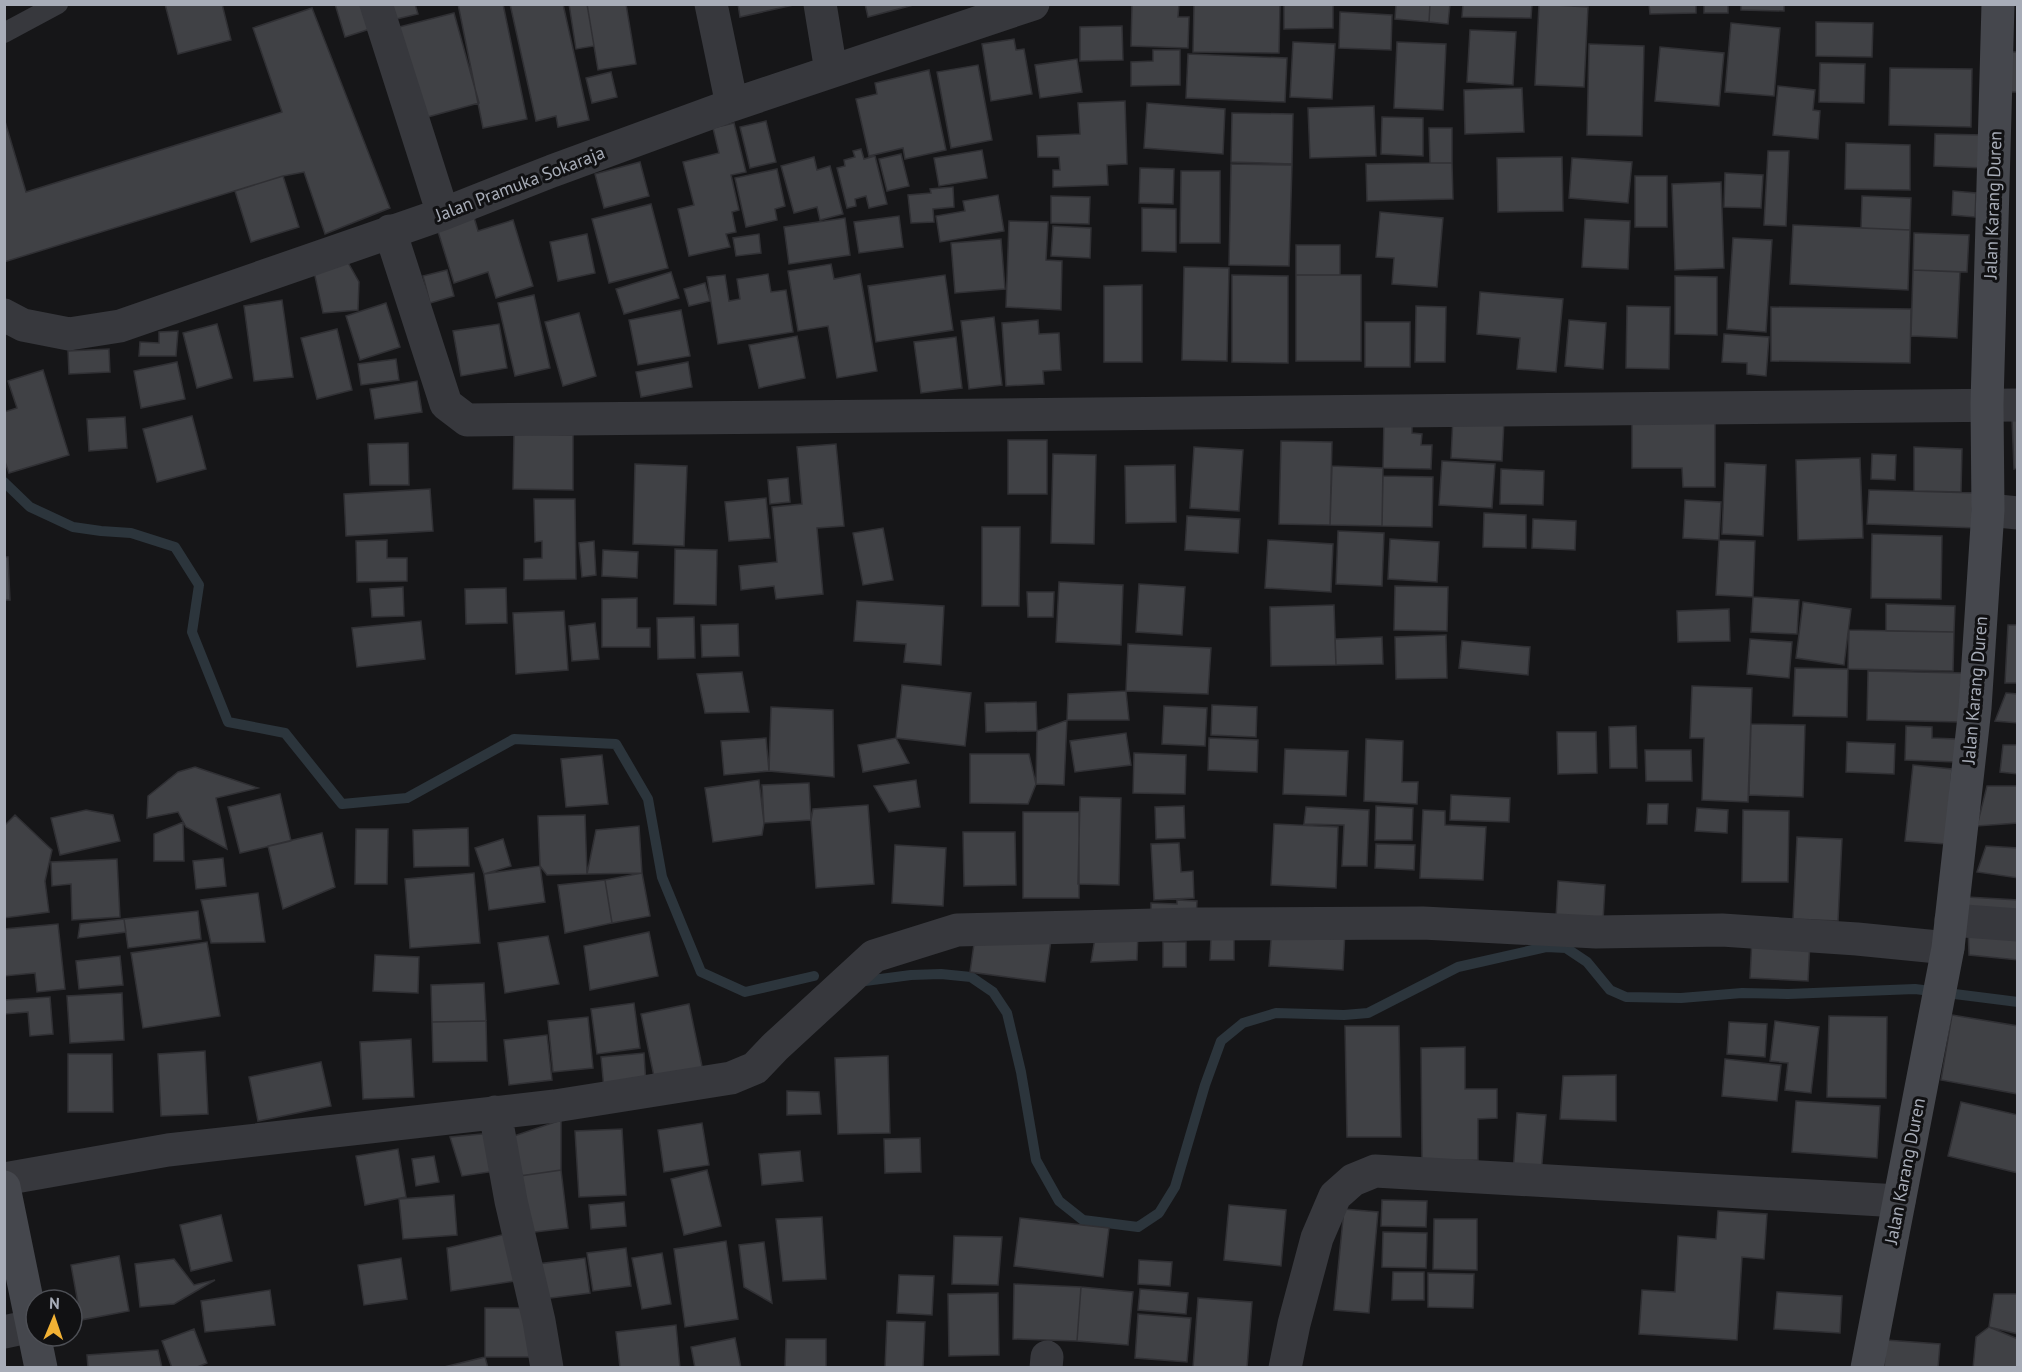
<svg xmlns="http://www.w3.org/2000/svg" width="2022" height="1372" font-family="'PT Sans',sans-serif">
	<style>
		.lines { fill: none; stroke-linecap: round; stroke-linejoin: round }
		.stream { stroke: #2c353c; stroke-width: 10 }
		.building { fill: #404145; stroke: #303034; stroke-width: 1.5 }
		.lane { stroke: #37383d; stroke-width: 20 }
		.street { stroke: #37383d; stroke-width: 33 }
		.secondary { stroke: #45474d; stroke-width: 33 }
		.labels { text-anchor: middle; stroke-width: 6; stroke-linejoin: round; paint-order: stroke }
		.street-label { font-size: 18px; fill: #a8adb8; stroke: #111113 }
	</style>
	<rect width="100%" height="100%" fill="#161618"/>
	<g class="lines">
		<path class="stream" d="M4,482L30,507L73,527L101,531L131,533L175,547L199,585L192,632L228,722L285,733L342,804L407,798L514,739L616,744L648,799L662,877L701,972L745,992L814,976
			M865,981L911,975L941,974L971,977L993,992L1007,1013L1021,1072L1036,1160L1059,1201L1083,1220L1138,1227L1159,1213L1175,1187L1205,1085L1221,1041L1243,1023L1276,1013L1344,1015L1368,1013L1458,967L1546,947L1566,948L1587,962L1610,990L1626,997L1681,998L1742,993L1788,994L1915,989L2018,1002"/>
	</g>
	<path class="building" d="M165,4H222L231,40L178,54Z
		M335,4H364L370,29L345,37Z
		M388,4H415L418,14L392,20Z
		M458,4H503L527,119L483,128Z
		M510,4H563L589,120L558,127L556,116L536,121Z
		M569,4H587L594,46L576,49Z
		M587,4H626L636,64L598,70Z
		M738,4H798L740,17Z
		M865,4H917L868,17Z
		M1132,4H1179L1178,17H1189L1188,48L1131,46Z
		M1194,4H1280L1279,53L1193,52Z
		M1284,4H1333V28L1284,29Z
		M1396,4H1430L1429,22L1395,19Z
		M1430,4H1450L1448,24L1429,22Z
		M1463,4H1532L1531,18L1462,17Z
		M1539,4L1588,7L1584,87L1535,85Z
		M1649,4H1696V13L1650,14Z
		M1704,4H1728V13H1704Z
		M1741,4H1784V11L1741,10Z
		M312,8L390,208L325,234L304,172L283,176L4,262V118L26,192L282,112L253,28Z
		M1340,12L1392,15L1391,50L1339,48Z
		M454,13L479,103L424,118L399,27Z
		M1816,22L1873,23L1872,57L1816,56Z
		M1731,23L1780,28L1774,96L1725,92Z
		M1122,26L1123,60L1080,61V27Z
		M1470,30L1516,32L1513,85L1467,82Z
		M1014,39L1016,50L1024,49L1032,94L991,101L982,44Z
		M1293,42L1335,44L1332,99L1290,97Z
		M1397,42L1446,44L1443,110L1394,108Z
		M1589,44L1644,46L1642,136L1587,135Z
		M1660,47L1724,53L1719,106L1655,101Z
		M1153,50H1180V85L1131,86V62L1153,61Z
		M2008,52H2018V92H2009Z
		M1188,54L1287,58L1285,102L1186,98Z
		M1077,59L1082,92L1040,98L1035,65Z
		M1820,63L1865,64L1864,103L1819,102Z
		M978,65L992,140L951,148L937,72Z
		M1890,68L1972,69L1971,127L1889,125Z
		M929,70L946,150L905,159L903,148L869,156L856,99L877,94L875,83Z
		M611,72L617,97L592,103L586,78Z
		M1778,86L1815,90L1813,110L1820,111L1818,139L1773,135Z
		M1522,88L1524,132L1465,134L1464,90Z
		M1125,101L1127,164L1107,165L1108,185L1053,187V170H1060L1059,157H1038L1037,136L1080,134L1078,103Z
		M1147,103L1225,109L1223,154L1144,148Z
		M1374,106L1376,156L1310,158L1308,108Z
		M1232,113L1293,114L1292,164L1231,162Z
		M1382,117L1423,118V156L1381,154Z
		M766,121L776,162L750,168L740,127Z
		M734,123L746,172L731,175L739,210L732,212L736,232L726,234L730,247L689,256L678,209L694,205L683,162L719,153L713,128Z
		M1429,128H1452V163H1430Z
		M1935,134L1985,135L1984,168L1934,166Z
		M1846,143L1910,145V190L1845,189Z
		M861,149L864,159L875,156L887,204L869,208L866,196L855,199L856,206L847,208L837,168L845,166L844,160L855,157L853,151Z
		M982,150L987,178L939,186L934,158Z
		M1768,151H1789L1786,226L1764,225Z
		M901,154L909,186L887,191L879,159Z
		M814,157L817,170L830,166L843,214L820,220L817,207L794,213L781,166Z
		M1562,157L1563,211L1498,212L1497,158Z
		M1572,158L1632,162L1628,203L1569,198Z
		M640,162L649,196L604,208L595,174Z
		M1430,163H1452L1453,199L1367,201L1366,164Z
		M1231,164L1292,165L1289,266L1229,265Z
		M1140,168L1174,169L1173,204L1139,203Z
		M777,169L785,206L775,209L777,220L746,227L735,178Z
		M1181,171H1220V243H1180Z
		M1725,173L1763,175L1761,208L1724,207Z
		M283,176L299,227L251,242L235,191Z
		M1635,176H1667V227H1635Z
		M1721,182L1724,268L1675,270L1672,184Z
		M953,187L954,207L933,209L934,222L911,223L908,195L931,193L930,189Z
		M1953,191L1976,193L1975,217L1952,215Z
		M998,195L1004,231L940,242L936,216L965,211L963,201Z
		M1051,196L1090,197L1089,224L1051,223Z
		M1862,196L1911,198L1910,230L1861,228Z
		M651,204L668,268L609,283L592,219Z
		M1142,208L1176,209V252L1142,251Z
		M1380,212L1443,218L1437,287L1392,284L1394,258L1376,257Z
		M473,214L478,231L513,220L533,286L496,298L488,272L454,283L436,225Z
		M899,216L903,247L859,253L854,222Z
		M845,218L850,255L789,264L784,227Z
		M1585,219L1630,221L1628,269L1582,267Z
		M1009,221L1048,222L1046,260L1062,261L1061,310L1006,307Z
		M1793,225L1910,230L1908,290L1790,284Z
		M1053,226L1091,228L1090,258L1051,256Z
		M1914,233L1969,235L1967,272L1913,270Z
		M587,234L595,273L558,281L550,242Z
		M759,234L761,253L736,256L733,238Z
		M1733,238L1772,240L1766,332L1727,329Z
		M1001,239L1005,289L955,293L951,243Z
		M1296,245H1340V275H1296Z
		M346,259L359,282L358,310L323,313L313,267Z
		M831,264L834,279L860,274L877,371L837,378L828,326L798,331L788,271Z
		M1184,267L1229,268L1227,361L1182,360Z
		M447,270L454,296L430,303L423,276Z
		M1913,270L1960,272L1957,338L1911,336Z
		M671,272L679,298L624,314L616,289Z
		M768,274L771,292L786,290L793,332L718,344L707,277L725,275L729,301L740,299L737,279Z
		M945,275L953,330L876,342L868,286Z
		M1232,275L1288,276V363L1232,362Z
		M1296,275H1361V361H1296Z
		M1675,276L1717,277V335L1675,334Z
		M705,283L710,301L689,306L684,289Z
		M1142,285V362H1104V286Z
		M1480,292L1563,299L1556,372L1517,369L1520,338L1477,334Z
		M534,295L550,368L515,376L498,303Z
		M282,300L293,377L254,381L244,306Z
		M386,303L400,347L360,360L346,316Z
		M1416,306L1446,307L1445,362H1415Z
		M1627,306L1670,307L1669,369L1626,368Z
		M1771,307L1911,309L1910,363L1771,361Z
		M681,310L690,356L638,365L629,320Z
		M579,313L596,376L563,386L545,322Z
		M994,317L1002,385L969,389L961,321Z
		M1038,320L1039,334L1059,333L1061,370L1043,371L1044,384L1006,386L1002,323Z
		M1569,320L1606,323L1603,369L1565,366Z
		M1365,322H1410V367H1365Z
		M217,324L232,378L197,388L183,333Z
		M499,324L507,368L461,376L453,331Z
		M337,329L352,390L317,399L301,338Z
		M178,331L176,356H139L140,342L159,343V332Z
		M1724,334L1769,337L1766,376L1747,374V363L1722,362Z
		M797,336L805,378L759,388L749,345Z
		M956,337L962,388L921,393L914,342Z
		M109,349L110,372L69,374L68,351Z
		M396,359L399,380L361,385L358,364Z
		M177,362L185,399L141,408L134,371Z
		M688,362L692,387L641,397L636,372Z
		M43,370L69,455L9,473L4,459V412L17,408L8,381Z
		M417,381L422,412L375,419L370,389Z
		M192,416L206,469L157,482L143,429Z
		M125,417L127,448L89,451L87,419Z
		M1453,417L1504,420L1502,461L1451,458Z
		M1384,418L1412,419V433L1422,434L1421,445H1432L1431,469L1383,468Z
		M1632,419H1715V487H1683L1682,468H1632Z
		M2012,420H2018V468L2014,469Z
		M514,434L573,435V490L513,489Z
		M1008,440H1047V494H1008Z
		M1281,441L1332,442L1330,525L1279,524Z
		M408,443L409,485H370L368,444Z
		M836,444L844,526L817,528L823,594L776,599L774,586L741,590L739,566L777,562L772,507L802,504L797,447Z
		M1194,447L1243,450L1239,511L1190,508Z
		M1914,447L1962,449L1961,492L1914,491Z
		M1053,454L1096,455L1094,544L1051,543Z
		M1872,454L1896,455L1895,480L1871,479Z
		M1860,458L1863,538L1798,540L1796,460Z
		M1442,461L1495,464L1492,508L1439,505Z
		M1725,463L1766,465L1763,536L1722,534Z
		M635,464L687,466L684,546L633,544Z
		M1175,465L1176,522L1126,523L1125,466Z
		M1332,466L1383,468L1382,526L1330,525Z
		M1501,469L1544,471L1543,505L1500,504Z
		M1383,476L1433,477L1432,527L1382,526Z
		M788,478L790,502L770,504L768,480Z
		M430,489L433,531L346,536L344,494Z
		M1869,490L1978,493L1977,528L1867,524Z
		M766,498L770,538L729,541L725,502Z
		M534,499H575L576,579L524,580V559L542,558V541L535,542Z
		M1685,500L1721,502L1719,540L1683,538Z
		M1484,513L1526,515V548L1483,547Z
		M1187,516L1240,519L1238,553L1185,550Z
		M1533,519L1576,521L1575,550L1532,548Z
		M982,527H1020L1019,606H982Z
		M883,528L893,580L863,585L853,533Z
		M1338,531L1384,533L1382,586L1336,584Z
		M1872,534L1942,536L1941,599L1871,598Z
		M1390,539L1439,542L1437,582L1388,579Z
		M387,540V558H407V581L357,582L356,541Z
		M1268,540L1333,544L1331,592L1265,588Z
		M1719,540L1755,541L1753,597L1716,595Z
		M594,541L596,575L582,577L579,543Z
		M675,549L717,550L716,605L674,604Z
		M603,550L638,552L637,578L602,576Z
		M4,557H8L10,600H4Z
		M1059,582L1123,585L1121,645L1056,642Z
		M1139,584L1185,587L1182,635L1136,632Z
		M1395,586L1448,587L1447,631L1394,630Z
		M403,587L404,616L372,617L370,589Z
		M506,588L507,623L466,624L465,589Z
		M1027,592H1054L1053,617H1028Z
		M1753,597L1799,600L1797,634L1751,632Z
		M637,598V628H650V647H602V599Z
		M857,601L944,606L941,665L904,662L906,644L854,641Z
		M1803,602L1851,609L1844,665L1796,658Z
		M1886,604L1955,606L1954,632L1886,631Z
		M1334,605L1336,665L1271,666L1270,607Z
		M1729,609L1730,641L1678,642L1677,611Z
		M564,611L568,670L516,674L513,613Z
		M694,617L695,658L658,659L657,618Z
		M421,621L425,659L357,667L352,628Z
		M595,623L599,659L572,661L569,626Z
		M738,624L739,656L702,657L701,625Z
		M2008,625H2018V683H2005Z
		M1849,630L1954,632L1953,671L1848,669Z
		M1446,635L1447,678L1396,679L1395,637Z
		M1382,637L1383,664L1336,665L1335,639Z
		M1750,639L1792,642L1789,678L1747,674Z
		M1462,641L1530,647L1528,675L1459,668Z
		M1128,644L1211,648L1208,694L1126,691Z
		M1795,668L1848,669L1847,717L1793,716Z
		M1868,671L1962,673L1961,722L1867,720Z
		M742,672L749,712L705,713L697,674Z
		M902,685L971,693L965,746L896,738Z
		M1692,686L1752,688L1748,802L1702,800L1704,738H1690Z
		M1126,691L1129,720H1067L1068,694Z
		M2006,693L2018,694V723L1995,721Z
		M1036,702L1037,731L986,732L985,703Z
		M1212,705L1257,707L1256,737L1211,735Z
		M1164,706L1207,708L1205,746L1162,744Z
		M771,707L833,710L834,777L769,771Z
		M1067,720L1064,785L1036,784L1037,731Z
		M1751,724L1805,725L1803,797L1749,795Z
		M1636,726L1637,768H1610L1609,727Z
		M1906,726L1932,727V738L1956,739L1955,762L1905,760Z
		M1557,732H1596L1597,773L1558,774Z
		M1126,733L1131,765L1075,772L1070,741Z
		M766,738L769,771L724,775L721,741Z
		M896,738L909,763L863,772L858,745Z
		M1209,738L1258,740L1257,772L1208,770Z
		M1366,739L1403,741L1402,782H1418L1417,804L1364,801Z
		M1847,742L1895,744L1894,774L1846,772Z
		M2003,745H2018V774L2000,772Z
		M1285,749L1348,751L1346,796L1283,794Z
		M1645,750H1691L1692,781H1646Z
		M1134,753L1186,755L1185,794L1133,793Z
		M970,754H1029L1036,784L1028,804L970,803Z
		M602,755L608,804L566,807L561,759Z
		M1913,765L1952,769L1946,844L1905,841Z
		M195,767L258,788L216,798L227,849L186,827L178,812L147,818L148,796L178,772Z
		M759,780L764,823L762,835L713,842L705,788Z
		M916,780L920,807L889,812L874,786Z
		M809,783L811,820L764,823L762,785Z
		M1987,786H2018V823L1977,826Z
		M280,794L291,841L240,853L228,807Z
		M1451,795L1510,798L1509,822L1450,820Z
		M1080,797L1121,798L1119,885L1078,884Z
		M1648,804H1668L1667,824H1647Z
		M868,805L874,884L816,888L811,820L813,809Z
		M1184,806L1185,838L1156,839L1155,807Z
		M1376,806L1413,808L1412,840H1375Z
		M1306,807L1369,810L1367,866H1342L1344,825L1304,824Z
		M1697,808L1728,810L1727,833L1695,831Z
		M86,810L113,815L120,841L60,855L51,818Z
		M1423,810L1445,811V825L1486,827L1483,880L1420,878Z
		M1743,810L1789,811L1788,882H1742Z
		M1023,812H1079V898H1023Z
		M15,815L52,850L45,881L49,912L4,918V826Z
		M585,815L587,874L547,875L540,866L538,816Z
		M183,822L184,861H154V834Z
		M1274,824L1338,827L1336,888L1271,885Z
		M639,826L642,873L587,874L596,830Z
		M468,828L469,866L414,867L413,830Z
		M356,829H388L387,884H355Z
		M963,832H1015L1016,885L964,886Z
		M322,833L335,887L283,909L268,846Z
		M1797,837L1842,839L1838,921L1793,919Z
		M503,839L511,866L484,874L475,848Z
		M1179,843L1181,872L1193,871L1194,898L1154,900L1151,844Z
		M1376,844L1415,845L1414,870L1375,868Z
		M895,845L946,848L943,906L892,903Z
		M1986,846L2018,848V878L1977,872Z
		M223,858L226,886L196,889L193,861Z
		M117,859L120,917L72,920L71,884L52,886L51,862Z
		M540,866L545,902L489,910L484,874Z
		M474,873L480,943L410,948L405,879Z
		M642,873L650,916L612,923L605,880Z
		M605,880L612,923L565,933L558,885Z
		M1558,881L1605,885L1603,921L1556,918Z
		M258,893L265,942L211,943L201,900Z
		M1967,897L2018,900V960L1969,955Z
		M1177,900L1197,901L1196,921L1151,920V903L1177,904Z
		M198,911L201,939L128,948L124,919Z
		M124,919L126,932L78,938L80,924Z
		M58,924L65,989L37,992L35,973L4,976V929Z
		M1272,927L1345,931L1343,970L1269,966Z
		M976,930L1051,940L1045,982L970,972Z
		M649,932L658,976L590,990L584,946Z
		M1096,932H1138L1137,960L1091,962Z
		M548,936L559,984L505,993L498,943Z
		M1211,937H1234V960H1210Z
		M1752,937L1810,941L1808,981L1750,978Z
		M207,942L220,1016L143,1028L131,953Z
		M1163,942H1186V967H1163Z
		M375,955L419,957L418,993L373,991Z
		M120,956L123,985L79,989L76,961Z
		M484,983L486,1021L432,1022L431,985Z
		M122,993L124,1040L70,1043L67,996Z
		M50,997L53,1034L30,1036L28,1012L4,1014V1000Z
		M634,1003L640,1048L597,1054L591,1009Z
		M689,1004L704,1076L656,1086L641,1014Z
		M1952,1015L2018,1026V1094L1941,1080Z
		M1829,1016L1887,1017L1886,1098L1827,1097Z
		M588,1017L593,1068L553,1072L548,1021Z
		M486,1021L487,1061L433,1062L432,1022Z
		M1775,1021L1819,1027L1811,1093L1785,1090L1788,1063L1770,1061Z
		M1729,1022L1767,1024L1765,1057L1727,1054Z
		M1345,1026H1399L1401,1137H1347Z
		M547,1035L552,1080L509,1085L504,1040Z
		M411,1039L414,1097L363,1099L360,1042Z
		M1465,1047V1089H1497V1118L1478,1119V1160L1422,1161L1421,1048Z
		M205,1051L208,1114L161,1116L158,1054Z
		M644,1053L646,1085L604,1089L601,1057Z
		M68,1054H112L113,1112H68Z
		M888,1056L890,1133L838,1134L835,1058Z
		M1725,1059L1781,1065L1777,1101L1722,1096Z
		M321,1062L331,1106L258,1121L249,1077Z
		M1616,1075V1121L1560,1119L1563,1076Z
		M787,1091L819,1092L821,1114L787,1115Z
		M1796,1101L1880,1106L1877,1158L1792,1152Z
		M1961,1102L2018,1115V1173L1948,1156Z
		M1517,1113L1546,1115L1541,1175L1513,1174Z
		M561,1120V1170L520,1176L508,1138Z
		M702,1123L709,1165L664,1172L658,1130Z
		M622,1129L626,1195L579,1197L575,1131Z
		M492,1133L503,1170L462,1176L450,1137Z
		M920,1138L921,1172L885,1173L884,1139Z
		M398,1149L406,1197L365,1205L356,1156Z
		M800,1151L803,1181L762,1185L759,1154Z
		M434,1156L439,1182L416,1186L412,1159Z
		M561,1170L568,1228L527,1233L520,1176Z
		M707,1170L721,1226L684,1235L671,1179Z
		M454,1195L457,1235L403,1239L399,1199Z
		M1382,1200L1427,1201L1426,1227L1381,1226Z
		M624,1202L626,1226L591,1229L589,1205Z
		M1229,1205L1286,1210L1281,1266L1224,1260Z
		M1344,1209L1378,1212L1369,1313L1334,1310Z
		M1718,1211L1767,1214L1764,1259L1742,1257L1737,1340L1639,1334L1642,1290L1675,1292L1678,1236L1716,1239Z
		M221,1215L232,1261L191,1271L180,1225Z
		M822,1217L826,1279L783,1281L776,1219Z
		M1020,1218L1109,1228L1103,1277L1014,1266Z
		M1434,1219H1477V1270L1433,1269Z
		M1383,1232L1427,1233L1426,1268L1382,1267Z
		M510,1233L515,1281L451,1291L447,1248Z
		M954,1236L1002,1237L998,1285L952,1284Z
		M726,1241L738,1319L685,1327L674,1249Z
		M764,1242L772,1303L744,1287L739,1245Z
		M626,1248L631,1286L593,1291L587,1253Z
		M662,1253L671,1304L642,1309L632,1258Z
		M119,1256L129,1311L81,1320L71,1265Z
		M401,1258L407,1299L364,1305L358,1265Z
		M585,1258L590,1293L543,1299L537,1264Z
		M174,1259L194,1285L215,1280L174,1304L140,1307L135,1264Z
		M1139,1260L1172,1262L1170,1286L1138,1284Z
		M1393,1272H1424V1300H1392Z
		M1428,1273L1474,1274L1473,1308L1428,1307Z
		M899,1275L934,1276L932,1315L897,1313Z
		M1014,1284L1081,1287L1077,1341L1013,1339Z
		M1081,1287L1133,1292L1128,1345L1077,1341Z
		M1140,1289L1188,1293L1186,1314L1138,1310Z
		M270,1290L275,1325L205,1332L201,1301Z
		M1777,1292L1842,1296L1840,1333L1774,1329Z
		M998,1293L999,1355L949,1356L948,1294Z
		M1994,1294H2018V1334L1989,1327Z
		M1198,1298L1252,1302L1247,1368H1193Z
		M485,1308H532V1357H485Z
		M1138,1314L1191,1318L1187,1362L1135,1358Z
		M887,1321L925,1322L923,1368H885Z
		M676,1325L680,1368H620L616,1332Z
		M1989,1327L2018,1339V1368H1973L1976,1337Z
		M194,1329L207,1363L195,1368H172L162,1341Z
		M735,1338L741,1368H695L691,1347Z
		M786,1339H826V1368H785Z
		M1886,1340L1940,1344L1938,1368H1884Z
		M158,1350L162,1368H88L87,1355Z
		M485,1357L488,1368H440Z"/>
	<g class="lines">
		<path class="lane" d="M4,33L58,4"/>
		<path class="street" d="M376,4L443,214
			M711,4L732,105
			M820,4L831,71
			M390,231L446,404L467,420L2018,405
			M4,315L23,325L69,334L120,326L443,214L552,171L732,105L1033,4
			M1988,510L2018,513
			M1951,920L2018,925
			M495,1112L511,1201L539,1321L547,1368
			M4,1179L168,1150L555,1106L731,1078L755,1068L775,1047L874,956L957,930L1195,924L1423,923L1596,932L1722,930L1857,939L1948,948
			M4,1332L32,1326
			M1046,1368L1047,1357
			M1285,1368L1294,1324L1317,1238L1335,1196L1353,1180L1375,1171L1899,1201"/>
		<path class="secondary" d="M4,1187L41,1368
			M1867,1368L1948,948L1975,708L1988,510L1987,404L1998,4"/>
	</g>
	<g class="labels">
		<g class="street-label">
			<text transform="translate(520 184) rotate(-21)" y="6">Jalan Pramuka Sokaraja</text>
			<text transform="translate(1993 205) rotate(-88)" y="6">Jalan Karang Duren</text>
			<text transform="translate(1975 690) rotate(-85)" y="6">Jalan Karang Duren</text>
			<text transform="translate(1905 1171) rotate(-79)" y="6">Jalan Karang Duren</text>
		</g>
	</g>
	<rect width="2022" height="1372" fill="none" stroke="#a8adb8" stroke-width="12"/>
	<g transform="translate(54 1318) rotate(2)"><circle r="28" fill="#111113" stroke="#4d4f55" stroke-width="1.5"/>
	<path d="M0-4.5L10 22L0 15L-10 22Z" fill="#f2b134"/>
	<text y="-9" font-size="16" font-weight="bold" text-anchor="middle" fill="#a8adb8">N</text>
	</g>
</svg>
